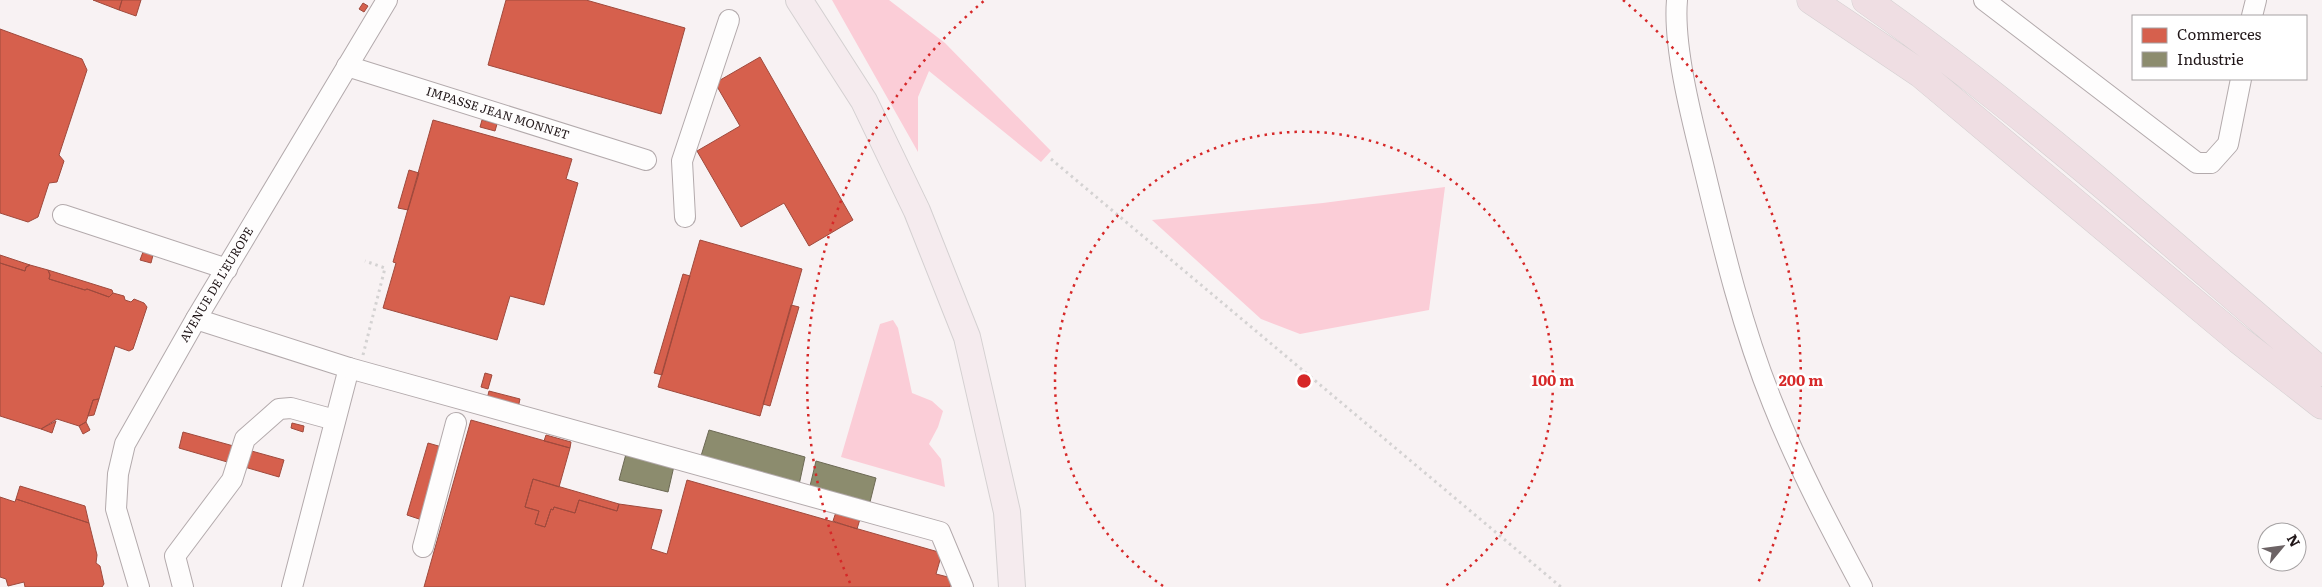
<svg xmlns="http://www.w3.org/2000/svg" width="2322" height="587" font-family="Literata,serif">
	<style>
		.green { fill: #fbcdd7 }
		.shops { fill: #d6604d; stroke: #9f4a3d }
		.industry { fill: #8c8c6e; stroke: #6c6954 }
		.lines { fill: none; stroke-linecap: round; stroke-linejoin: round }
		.minor-casing { stroke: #b3aaac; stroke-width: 22 }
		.major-casing { stroke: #d4d0d1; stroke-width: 28 }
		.highway-casing { stroke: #d4d0d1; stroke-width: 29 }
		.path { stroke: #d4d2d2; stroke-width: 3; stroke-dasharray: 2.5 4; stroke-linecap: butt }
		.minor { stroke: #fefdfd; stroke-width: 20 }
		.major { stroke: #f5ebee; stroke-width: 26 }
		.highway { stroke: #efdee3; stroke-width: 28 }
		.ring { fill: none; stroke: #d62828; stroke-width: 2.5; stroke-dasharray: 2.5 5 }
		.labels { text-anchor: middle; stroke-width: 5; stroke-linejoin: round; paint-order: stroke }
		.street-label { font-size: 12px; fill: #201618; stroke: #fff }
		.centre { fill: #d62828; stroke: #fff; stroke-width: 2.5 }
		.ring-label { font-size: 15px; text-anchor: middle; font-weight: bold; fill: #d62828; stroke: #fff; stroke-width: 5; stroke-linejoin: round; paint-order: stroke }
	</style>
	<rect width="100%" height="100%" fill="#f8f2f3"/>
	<path class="green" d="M832,0H889L945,43L1051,151L1041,162L929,71L918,97V152Z
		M1445,187L1429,310L1300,334L1261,319L1152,220L1323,203Z
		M893,320L898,328L912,393L932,401L943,411L938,427L929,444L941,459L945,487L841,457L880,324Z"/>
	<path class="shops" d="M93,0H122L119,10Z
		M122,0H141L136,16L119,10Z
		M506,0H586L685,28L661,114L488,65Z
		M363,3L368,6L364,12L359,9Z
		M0,29L82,59L87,70L59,155L64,161L57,182L49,183L38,217L28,222L0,213Z
		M760,57L853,220L809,246L784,203L741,227L697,151L740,126L715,83Z
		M433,120L572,159L566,179L578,183L544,305L510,296L497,340L383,308L396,263L393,262Z
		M482,120L497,124L495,131L480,127Z
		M409,170L419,173L408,210L398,208Z
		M700,240L802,269L760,416L658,387Z
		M143,252L153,255L151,263L140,260Z
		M0,255L30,265L26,267L25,271L0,263Z
		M0,263L25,271L26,267L30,265L48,270L50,275L49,279L85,290L87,289L109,297L113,293L124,296L125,300L131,302L134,299L144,303L147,307L133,349L129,351L115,346L99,399L93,400L86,422L79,426L57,419L41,429L0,416Z
		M48,270L112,290L113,293L109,297L87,289L85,290L49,279L50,275Z
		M683,274L690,276L662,375L654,373Z
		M791,305L799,307L770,406L763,404Z
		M485,373L492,375L488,389L481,387Z
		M489,391L520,399L518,408L487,399Z
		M99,399L94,415L88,416L93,400Z
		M471,420L570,448L559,487L533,479L525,507L539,511L535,524L545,527L551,509L553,510L554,507L575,513L579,500L617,511L619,504L662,510L651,549L667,554L687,480L942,553L936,574L952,578L950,587H424Z
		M56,421L52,433L41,429Z
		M86,422L90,430L83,434L79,426Z
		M292,423L304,426L303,432L291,428Z
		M183,432L284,460L279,477L179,448Z
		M546,435L571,442L570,448L544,441Z
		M428,443L442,447L422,520L407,515Z
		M533,479L619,504L617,511L579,500L575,513L554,507L553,510L551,509L545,527L535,524L539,511L525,507Z
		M20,486L85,506L89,523L16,499Z
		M0,497L15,502L16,499L89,523L97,555L96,563L100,566L104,584L102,587H25L24,582L8,586L6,579L0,577Z
		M836,512L860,519L857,529L833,521Z"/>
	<path class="industry" d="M709,430L805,457L799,485L701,456Z
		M626,454L674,466L668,492L619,480Z
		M816,461L876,478L870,502L810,486Z"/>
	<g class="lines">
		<defs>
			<g id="minor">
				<path d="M1677,0C1673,45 1691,116 1702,160C1722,243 1741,325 1773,404C1798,467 1830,527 1862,587"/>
				<path d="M1984,0L2197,163H2211L2228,144L2241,79"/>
				<path d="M2252,16L2256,0"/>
				<path id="s1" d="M347,66L646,160"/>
				<path d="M63,215L227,269"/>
				<path d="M685,217L682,161L729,20"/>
				<path d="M196,319L349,368L292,587"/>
				<path d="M349,368L940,532L963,587"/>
				<path d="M423,547L456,423"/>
				<path id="s2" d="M139,587L116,509L118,474L125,444L196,319L387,0"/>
				<path d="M183,587L175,556L232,480L245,439L270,417L279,409L291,408L335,420"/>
			</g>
			<path id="major" d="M799,0L864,101L917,211L967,337L1007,512L1012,587"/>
			<path id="highway" d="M1811,0L1921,74L2239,340L2322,405
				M1866,0C2027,113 2172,245 2322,372"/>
		</defs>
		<use href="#minor" class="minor-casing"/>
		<use href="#major" class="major-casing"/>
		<use href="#highway" class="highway-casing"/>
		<path class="path" d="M1051,159L1561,587
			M363,355L385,268L365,261"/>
		<use href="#minor" class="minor"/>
		<use href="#major" class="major"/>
		<use href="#highway" class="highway"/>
	</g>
	<g class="ring">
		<path d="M1163 586A249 249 0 1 1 1445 586"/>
		<path d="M850 583A497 497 0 0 1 985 0M1623 0A497 497 0 0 1 1758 583"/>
	</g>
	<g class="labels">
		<g class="street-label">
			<text dy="4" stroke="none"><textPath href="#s1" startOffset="158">IMPASSE JEAN MONNET</textPath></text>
			<text dy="4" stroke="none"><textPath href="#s2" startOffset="331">AVENUE DE L'EUROPE</textPath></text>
		</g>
	</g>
	<circle cx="1304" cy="381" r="8" class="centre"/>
	<g class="ring-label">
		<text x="1553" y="386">100 m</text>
		<text x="1801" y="386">200 m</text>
	</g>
	<rect x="2132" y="15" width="175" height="65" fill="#ffffff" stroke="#a6a2a3"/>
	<rect x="2142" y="28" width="25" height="15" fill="#d6604d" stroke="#a6a2a3"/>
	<text x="2177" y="40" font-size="15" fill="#201618">Commerces</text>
	<rect x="2142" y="52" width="25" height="15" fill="#8c8c6e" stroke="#a6a2a3"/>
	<text x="2177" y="65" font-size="15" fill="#201618">Industrie</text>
	<g transform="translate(2282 547) rotate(61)"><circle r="24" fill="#ffffff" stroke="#a6a2a3"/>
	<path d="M0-4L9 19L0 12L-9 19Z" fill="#6c6365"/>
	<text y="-8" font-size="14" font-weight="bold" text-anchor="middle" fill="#201618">N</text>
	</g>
</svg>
